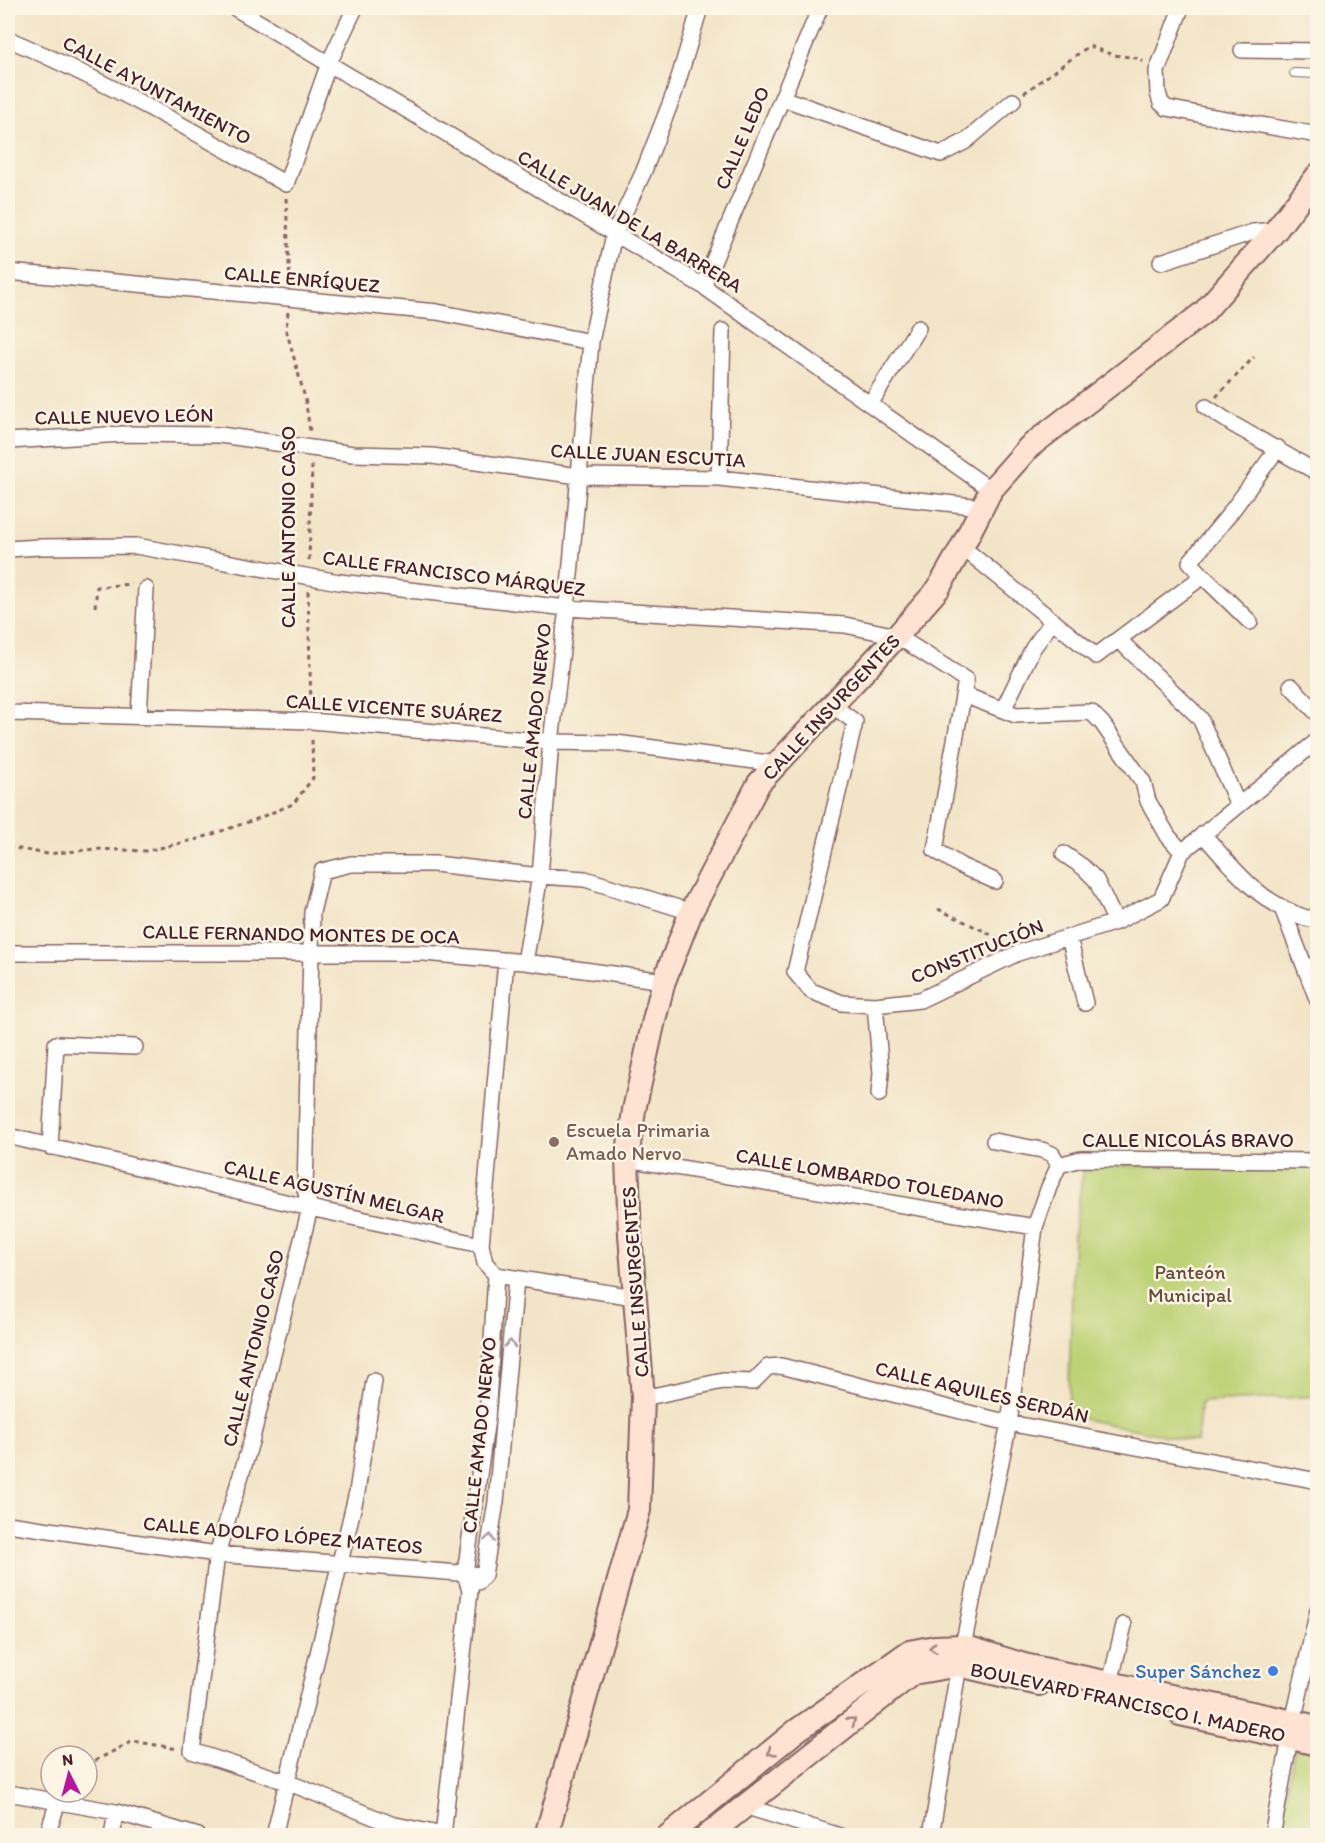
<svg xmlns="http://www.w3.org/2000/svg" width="1325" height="1843" font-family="Itim,sans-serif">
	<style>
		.green { fill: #bdd175; stroke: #847850; stroke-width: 1.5 }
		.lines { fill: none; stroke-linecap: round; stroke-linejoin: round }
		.lane-casing { stroke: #856462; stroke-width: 10 }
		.street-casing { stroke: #856462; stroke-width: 18 }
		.secondary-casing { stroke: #856462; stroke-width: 26 }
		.path { stroke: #856462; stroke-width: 3; stroke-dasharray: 4.5 4.5; stroke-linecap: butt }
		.lane { stroke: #fff; stroke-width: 8 }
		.street { stroke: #fff; stroke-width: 15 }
		.secondary { stroke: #fee3d2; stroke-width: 22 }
		.oneway { stroke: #ae9aa0 }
		.oneway2 { stroke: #a4817e }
		.education-dot { fill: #8d6e63; stroke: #fcf5e5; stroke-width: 2 }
		.shop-dot { fill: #3f7fe0; stroke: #fcf5e5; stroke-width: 2 }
		.labels { text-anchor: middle; stroke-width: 5; stroke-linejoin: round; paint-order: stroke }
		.street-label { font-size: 20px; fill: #4a1f2b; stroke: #fcf5e5 }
		.education-label { font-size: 20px; fill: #785e54; stroke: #fcf5e5; text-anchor: start }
		.park-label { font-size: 20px; fill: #674c3e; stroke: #fcf5e5 }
		.shop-label { font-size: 20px; fill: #366cbe; stroke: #fcf5e5; text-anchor: end }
	</style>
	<rect width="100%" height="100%" fill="#fcf5e5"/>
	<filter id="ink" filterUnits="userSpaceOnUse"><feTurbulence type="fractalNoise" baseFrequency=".0167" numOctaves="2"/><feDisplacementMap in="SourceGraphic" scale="12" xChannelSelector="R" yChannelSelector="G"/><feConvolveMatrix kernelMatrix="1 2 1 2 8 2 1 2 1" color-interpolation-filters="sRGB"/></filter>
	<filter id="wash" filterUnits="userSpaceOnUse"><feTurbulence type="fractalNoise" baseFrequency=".008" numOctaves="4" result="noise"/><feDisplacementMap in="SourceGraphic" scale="24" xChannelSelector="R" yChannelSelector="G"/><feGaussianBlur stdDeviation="1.35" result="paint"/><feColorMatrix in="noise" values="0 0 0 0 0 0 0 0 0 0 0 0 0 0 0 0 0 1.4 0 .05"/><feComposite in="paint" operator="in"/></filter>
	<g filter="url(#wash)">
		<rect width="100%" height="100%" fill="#f2e4c7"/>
		<path class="green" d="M1084,1165L1317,1167V1396L1201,1402L1197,1442L1068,1416L1074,1233Z
			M1295,1748L1317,1752V1835L1277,1836Z"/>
	</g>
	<g filter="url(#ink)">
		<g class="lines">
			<defs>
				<path id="lane" d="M1294,73L1318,74"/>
				<path id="street" d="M235,8L703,286L991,490
					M1181,8L1157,71L1158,93L1161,103L1167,108L1203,115L1318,135
					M8,39C104,80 195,132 286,184L329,63L355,8
					M1242,50L1318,51
					M782,98L941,154L966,141L1013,101
					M1161,262L1253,232L1276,230
					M8,272L437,312L591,342
					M703,286L820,8
					M870,404L918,328
					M1206,407L1234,425L1318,473
					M8,441L123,434L220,435L353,454L432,456L579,476L719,478L982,507
					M719,478L723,331
					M962,547L1096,656L1203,576L1190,562L1228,516L1278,448
					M8,549L39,547L136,546L339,582L567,608L845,625L897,636L966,680L935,850L961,866L995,881
					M1203,576L1250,622
					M1119,640L1200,718L1238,805
					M1291,686L1318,714
					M964,695L1016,715L1091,712L1102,723L1143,782L1148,801L1168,836L1182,852
					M832,705L855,722L795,972L811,991L842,1003L875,1005L920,1000L1018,953L1116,922L1161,899L1182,852L1318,740
					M1003,710L1033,648L1052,622
					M8,713L311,721L551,742L616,743L777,764
					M139,716L146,589
					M1203,834C1235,871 1260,904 1309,919L1318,914
					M1064,854L1083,867L1096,880L1116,922
					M1282,908L1318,1001
					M1069,937L1085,1003
					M8,953H424L525,962L664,981
					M525,962L540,876L551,742L567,608L591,342L614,234L643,173L674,94L700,8
					M875,1005L881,1073L879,1094
					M8,1136L310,1208L481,1245L485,1263L496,1275L634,1297
					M994,1141L1042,1150L1052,1154L1059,1165
					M50,1147L56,1044L135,1047
					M627,1159L1035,1227
					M1059,1165L1081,1159L1318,1161
					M481,1245L506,960
					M643,1398L723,1381L753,1382L768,1367L781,1366L1009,1423L1318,1481
					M8,1524L217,1554L484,1575
					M478,1582L484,1575L496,1502L516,1279
					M1110,1683L1124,1625
					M8,1793L116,1812L198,1836
					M744,1806L840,1836
					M443,1835L391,1824L287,1782L192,1751L217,1554L251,1442L310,1208L305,1189L312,912L322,871L351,864H435L540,876L585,879L691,912
					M47,1836L58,1801
					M112,1836L116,1812
					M274,1836L357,1492L374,1381
					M443,1836L470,1591L465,1573L487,1419L496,1275
					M931,1836L959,1665L1009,1423L1035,1227L1049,1187L1059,1165
					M1272,1836L1293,1722L1318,1610"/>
				<path id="secondary" d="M1180,1714L1318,1744
					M546,1836L639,1510L643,1398L630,1235L627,1159L634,1110L654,1020L664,981L691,912L759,783L897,636L938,589L962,547L991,490L1029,447L1204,312L1276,230L1318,175
					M668,1836L796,1731L909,1652L935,1647L963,1646L1024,1665L1318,1727
					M707,1836L913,1673L959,1665L1039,1684"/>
			</defs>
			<use href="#lane" class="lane-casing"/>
			<use href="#street" class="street-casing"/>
			<use href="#secondary" class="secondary-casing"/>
			<path class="path" d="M1024,93L1089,46L1113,55L1138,58L1143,62
				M286,198L290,285
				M288,312L286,329L305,398L310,431
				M1216,397L1254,357
				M309,560L312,465
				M308,591L311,707
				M95,607L97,587L131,584
				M8,847L48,854L95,849L147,851L198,839L254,820L293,804L313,778L312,738
				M938,909L986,932L1003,942
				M87,1765L133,1741L178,1749"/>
			<use href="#lane" class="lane"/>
			<use href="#street" class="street"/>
			<use href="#secondary" class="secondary"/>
		</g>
		<defs><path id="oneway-chevron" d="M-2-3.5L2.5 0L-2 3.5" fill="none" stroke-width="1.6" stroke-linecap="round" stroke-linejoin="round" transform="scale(1.5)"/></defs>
		<g class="oneway">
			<use href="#oneway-chevron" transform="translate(510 1344) rotate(-85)"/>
			<use href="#oneway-chevron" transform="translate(490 1538) rotate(-81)"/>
		</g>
		<g class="oneway2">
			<use href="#oneway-chevron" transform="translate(933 1648) rotate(173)"/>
			<use href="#oneway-chevron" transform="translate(852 1721) rotate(-38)"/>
			<use href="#oneway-chevron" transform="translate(771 1752) rotate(141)"/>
		</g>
	</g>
	<circle class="education-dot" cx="554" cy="1142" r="6"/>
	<circle class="shop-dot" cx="1273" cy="1671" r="6"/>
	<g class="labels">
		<g class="street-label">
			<text transform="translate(157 90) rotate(28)" y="7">CALLE AYUNTAMIENTO</text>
			<text transform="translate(742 138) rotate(-67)" y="7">CALLE LEDO</text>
			<text transform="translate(630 221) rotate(31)" y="7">CALLE JUAN DE LA BARRERA</text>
			<text transform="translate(302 279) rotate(5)" y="7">CALLE ENRÍQUEZ</text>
			<text transform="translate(124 416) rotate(-1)" y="7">CALLE NUEVO LEÓN</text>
			<text transform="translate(648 455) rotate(3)" y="7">CALLE JUAN ESCUTIA</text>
			<text transform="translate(288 527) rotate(-90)" y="7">CALLE ANTONIO CASO</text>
			<text transform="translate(454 573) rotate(7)" y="7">CALLE FRANCISCO MÁRQUEZ</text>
			<text transform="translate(831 707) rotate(-47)" y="7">CALLE INSURGENTES</text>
			<text transform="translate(394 708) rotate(4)" y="7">CALLE VICENTE SUÁREZ</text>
			<text transform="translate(534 721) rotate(-84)" y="7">CALLE AMADO NERVO</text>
			<text transform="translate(301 934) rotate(1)" y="7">CALLE FERNANDO MONTES DE OCA</text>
			<text transform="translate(977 951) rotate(-22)" y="7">CONSTITUCIÓN</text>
			<text x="1188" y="1147">CALLE NICOLÁS BRAVO</text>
			<text transform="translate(870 1178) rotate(10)" y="7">CALLE LOMBARDO TOLEDANO</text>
			<text transform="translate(334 1191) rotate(13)" y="7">CALLE AGUSTÍN MELGAR</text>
			<text transform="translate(635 1282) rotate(-94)" y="7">CALLE INSURGENTES</text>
			<text transform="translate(253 1348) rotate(-76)" y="7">CALLE ANTONIO CASO</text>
			<text transform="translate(982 1392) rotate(13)" y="7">CALLE AQUILES SERDÁN</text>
			<text transform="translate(479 1435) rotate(-84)" y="7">CALLE AMADO NERVO</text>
			<text transform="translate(283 1535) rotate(5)" y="7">CALLE ADOLFO LÓPEZ MATEOS</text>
			<text transform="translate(1128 1702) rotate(12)" y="7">BOULEVARD FRANCISCO I. MADERO</text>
		</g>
		<g class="education-label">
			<text x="566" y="1137">Escuela Primaria<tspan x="566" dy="23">Amado Nervo</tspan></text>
		</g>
		<g class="park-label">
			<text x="1190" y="1279">Panteón<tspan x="1190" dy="23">Municipal</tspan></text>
		</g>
		<g class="shop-label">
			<text x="1261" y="1678">Super Sánchez</text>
		</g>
	</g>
	<rect width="1325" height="1843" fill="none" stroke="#fcf5e5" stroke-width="30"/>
	<g transform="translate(69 1774) rotate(354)"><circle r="28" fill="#fcf5e5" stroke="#b59f9b" stroke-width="1.5"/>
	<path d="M0-4.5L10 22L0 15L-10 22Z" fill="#b5179e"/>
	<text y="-9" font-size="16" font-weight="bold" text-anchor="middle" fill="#4a1f2b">N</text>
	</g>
</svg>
